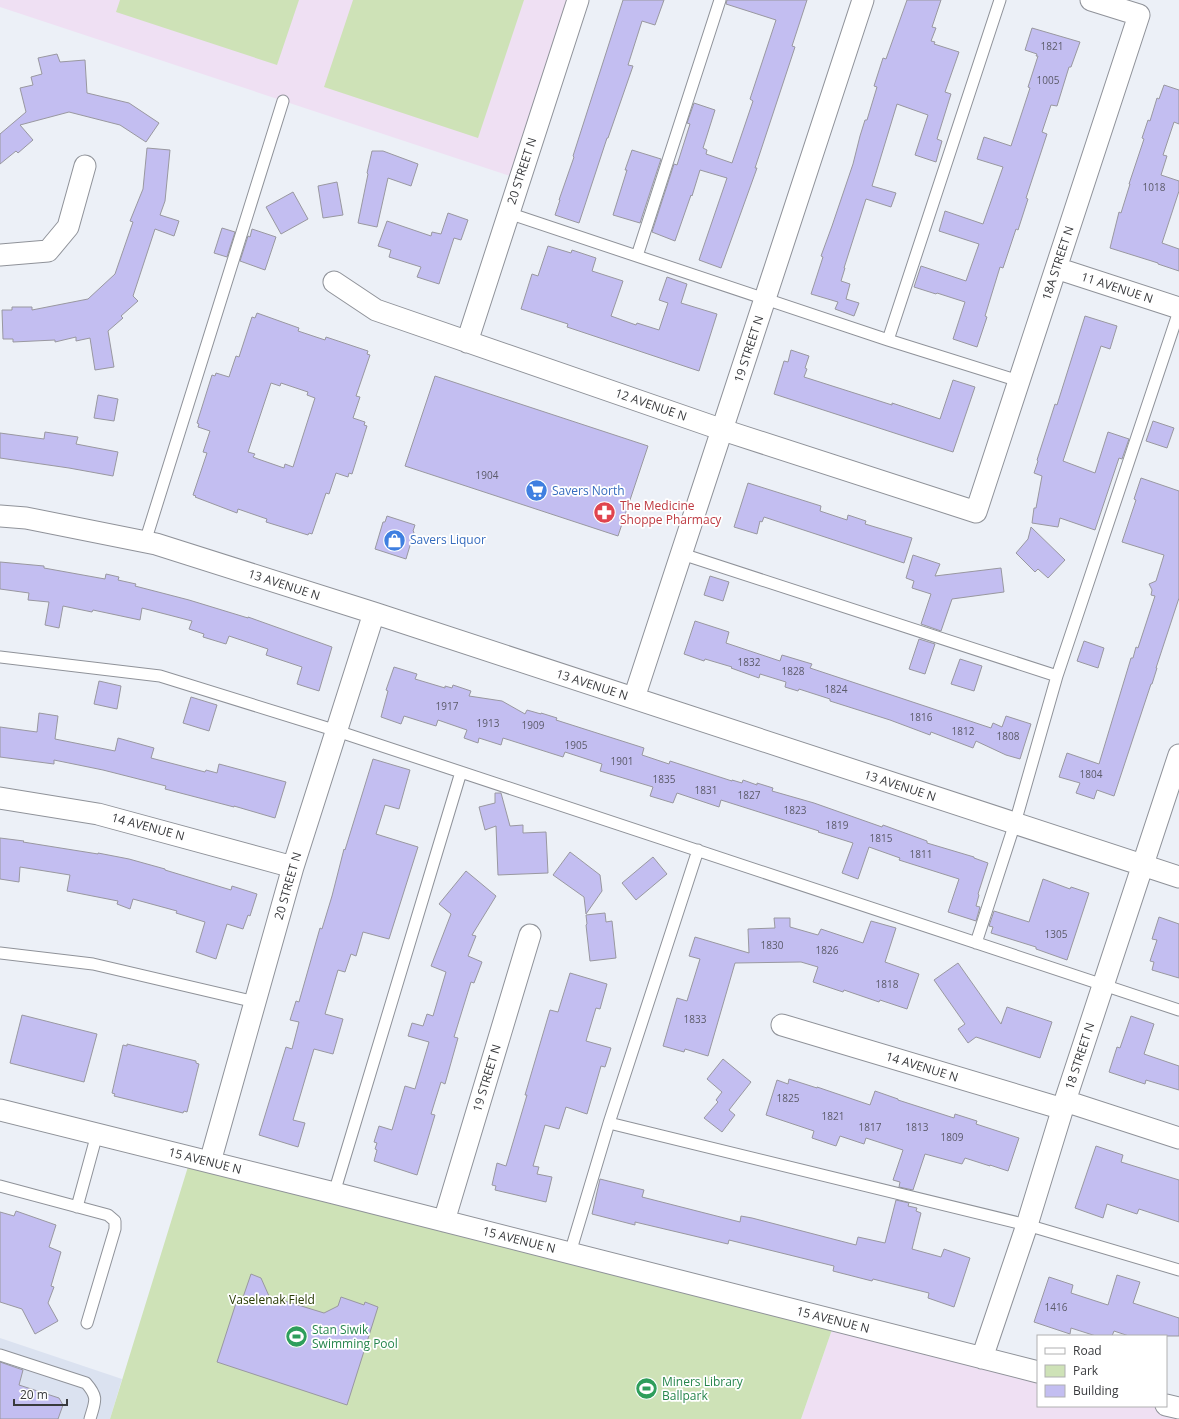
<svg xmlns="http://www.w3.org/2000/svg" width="1179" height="1419" font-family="'Open Sans',sans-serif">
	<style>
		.built { fill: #dbe2f0 }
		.education { fill: #efe0f3 }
		.green { fill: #cee2b7 }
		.building { fill: #c3bef1; stroke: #9998a0; fill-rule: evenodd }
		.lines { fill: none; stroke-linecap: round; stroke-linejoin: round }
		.service-casing { stroke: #8f9299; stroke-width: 13 }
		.minor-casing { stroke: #8f9299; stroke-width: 23 }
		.service { stroke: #fff; stroke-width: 11 }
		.minor { stroke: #fff; stroke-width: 21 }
		.labels { text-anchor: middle; stroke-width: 3.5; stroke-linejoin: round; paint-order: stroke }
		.number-label { font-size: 10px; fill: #5c5b6a }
		.street-label { font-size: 12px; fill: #393a3d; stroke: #fff }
		.shop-label { font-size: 12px; fill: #366cbe; stroke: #fff; text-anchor: start }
		.health-label { font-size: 12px; fill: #be3a42; stroke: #fff; text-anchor: start }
		.park-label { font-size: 12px; fill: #283b04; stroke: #fff }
		.leisure-label { font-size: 12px; fill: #27864d; stroke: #fff; text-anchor: start }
	</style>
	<rect width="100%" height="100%" fill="#ecf0f7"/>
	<path class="built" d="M0,1338L122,1379L110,1419H0Z"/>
	<path class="education" d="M0,0H578L519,179L0,7Z
		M835,1321L1038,1372V1406H1166L1179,1408V1419H801Z"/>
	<path class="green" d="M120,0H299L277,65L116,12Z
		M353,0H524L478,138L324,87Z
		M191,1157L835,1321L801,1419H110Z"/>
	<path class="building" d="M623,0H664L655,25L642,21L628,65L633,66L608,138H607L579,223L555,215L560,200H559L574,157L573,156Z
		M727,0H807L792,46L795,47L755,168H757L721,268L699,260L727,178L700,170L692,196L691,195L675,241L652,232L674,164L677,165L690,124L687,123L694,103L715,110L703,148L707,150L706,154L732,163L753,101L750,99L776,20L726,4Z
		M907,0H941L932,27L936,28L931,41L935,42L934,44L959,52L945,92L951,94L937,139L942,141L936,162L915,155L928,115L897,104L872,186L896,193L891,207L866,199L844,268H845L841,281L850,284L846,299L859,303L854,316L835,309L838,302L811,294L823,257L821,256L832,226L853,164L860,136L865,120H867L877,87L874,86L883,58L886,59Z
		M1032,28L1080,42L1071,67H1069L1057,106L1051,105L1042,132L1047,134L1026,198L1028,199L1018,230L1016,229L1003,268L1000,267L985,316L987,317L977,347L953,339L965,302L937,293L936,294L914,287L921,266L966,281L979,244L939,231L945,211L983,224L1003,167L977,159L984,137L1011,146L1030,88L1028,87L1038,56H1036L1037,54L1025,50Z
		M57,54L60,62L85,60L87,93L129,103L159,123L146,142L120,125L69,112L20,125L33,140L18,153L16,151L0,164V134L26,112L20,88L33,85L31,77L42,74L38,58Z
		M1164,85L1179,90V124L1174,122L1163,155L1167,156L1161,175L1179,181V191L1162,243L1179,249V271L1158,264V263L1110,248L1119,212L1121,213L1130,184H1129L1144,139L1142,138L1148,120L1150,121L1157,98L1159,99Z
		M147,148L170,150L165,201L160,215L179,221L174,236L155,229L133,296L138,301L121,316L123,318L108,331L114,367L95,370L90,338L76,341V337L55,342V340L13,342V339H3L2,310H12V307H32V310L88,299L115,274L133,222L130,221L143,189Z
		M632,150L661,159L640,223L613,215L627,170H625Z
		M372,151H383L418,164L411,186L388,178L377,227L358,223L368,174L367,173Z
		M337,182L343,215L323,218L318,186Z
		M293,192L308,219L281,234L266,207Z
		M448,213L468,220L461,240L454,238L439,284L417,277L421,267L389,257L391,250L378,246L387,221L431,236L432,232L441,234Z
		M222,228L235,232L227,257L214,253Z
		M252,229L276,237L265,270L240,261L248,236L250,237Z
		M548,246L571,253L572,250L596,258L592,271L623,281L611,316L636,325L637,323L659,330L668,303L659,300L667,277L687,284L681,303L717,314L699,371L567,327L568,324L521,309L532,274L538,276Z
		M257,313L299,328L298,331L325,340L326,337L368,351L367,354L370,355L356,396L360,397L353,418L365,422L364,425L367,426L352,474L349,473L348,477L336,473L329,494L326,493L312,534L309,533L308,535L266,522L267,519L238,509L237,513L195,497L196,496L193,495L207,453L203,452L210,431L198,427L199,424L197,423L212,375L215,376L216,373L229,377L236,356L239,357L252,317L255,318ZM271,383L280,386L281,383L308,392L307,395L315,398L293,467L285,464L284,468L258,459L253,457L255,454L248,452Z
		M1085,316L1117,326L1110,349L1101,346L1063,461L1095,473L1108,432L1129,439L1122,459L1119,458L1095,530L1060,518L1058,527L1032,523L1034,508H1036L1042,476L1034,473L1038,461L1037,460L1055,404L1057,405Z
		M791,350L809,356L805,368L807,369L804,377L892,405V403L940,419L953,380L975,387L953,452L774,394L784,361L788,362Z
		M435,376L648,446L618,536L405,466Z
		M98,395L118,399L114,421L94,418Z
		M1153,421L1174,428L1167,448L1146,441Z
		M45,432L78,437L76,444L118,452L113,476L69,468L0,458V433L44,439Z
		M1141,478L1179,491V598L1156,668H1157L1152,684H1151L1114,796L1097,790L1094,799L1076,793L1080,783L1059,777L1067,753L1099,764L1131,658H1133L1136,647L1138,648L1155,596L1151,595L1152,590L1149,584L1156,581L1164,555L1122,542L1136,500L1134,499Z
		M748,483L821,506L820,511L847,520L848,515L866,521L865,524L912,538L904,563L764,517L762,522L760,521L757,534L734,527Z
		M387,516L415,525L413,531L414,532L406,559L375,549L383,522H385Z
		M1031,527L1065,560L1048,578L1038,569L1035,572L1016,553L1028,539Z
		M913,555L940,564L935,576L1001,568L1004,592L952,599L941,631L921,624L931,594L912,588L914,581L906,578Z
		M0,562L44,566V568L105,579L106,574L119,577L118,580L136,584L135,586L189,600L248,618V617L332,647L319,691L297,684L302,667L266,655L268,649L229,636L226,644L203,637L204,634L189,629L192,621L142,608L140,620L93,610L92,612L63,606L59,628L45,625L49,602L28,600L29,593L0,589Z
		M710,576L729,582L723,601L704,595Z
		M695,621L729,632L726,643L780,661L782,655L812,664L810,668L991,728L993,723L1002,727L1006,716L1031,724L1020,759L1006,755L976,741L973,748L931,732L930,735L890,720L830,701V699L799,689L798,691L785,687L786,682L760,674L759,678L731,668L732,667L705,659L704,661L684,654Z
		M919,639L935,644L925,674L909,669Z
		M1084,641L1104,648L1098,668L1077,661Z
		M960,659L982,666L974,691L951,684Z
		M394,667L417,674L415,679L445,688V686L452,688L453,685L471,691L469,696L502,701L525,714L527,710L541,714V713L557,718L556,720L644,748L642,755L669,764L670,761L732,781V780L742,783L743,780L757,785V783L773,788L772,791L814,803L882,827L883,825L927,841V843L974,857V858L988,863L978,894L979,895L976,906L980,907L976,921L948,912L959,879L899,860L900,858L869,847L858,879L842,873L853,843L818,832L819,831L721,800L719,807L677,793L673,803L650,796L653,787L600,771L602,764L565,752L563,757L503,738L501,745L479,738L478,743L464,738L467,730L438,720L436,726L404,716L401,724L381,717L388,691L386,690Z
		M99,681L121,686L117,709L94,704Z
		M191,697L217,705L209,731L183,723Z
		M39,713L58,716L55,739L115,751L118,738L154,748L151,758L205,772L206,770L217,773L219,764L286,782L275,818L234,806V807L165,789L166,786L103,770L54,760V764L0,757V727L37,732Z
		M373,759L410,770L399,809L385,805L376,834L418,847L389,939L363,932L356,956L351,954L345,972L338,970L325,1014L343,1019L333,1054L314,1049L293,1120L305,1123L298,1147L259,1135L286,1047L292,1049L299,1022L290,1020L296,1001L299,1002L320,928L322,929L332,896L344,849L345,850Z
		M495,793H501L510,826L523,825V833L546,832L548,873L498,875L496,826L485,830L479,807L495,803Z
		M0,838L24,841L23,842L98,854V853L129,859L165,869V870L231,890L232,886L257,894L250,916L248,915L243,929L227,924L216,959L196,952L205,922L176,913L177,911L133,899L130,909L117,904L118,901L67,891L70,875L20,867L19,882L0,879Z
		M570,852L600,875L602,891L586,914L584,897L553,875Z
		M653,857L667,874L636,900L622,883Z
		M466,871L496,896L472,935L476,936L468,956L482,962L474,983L471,982L454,1037L458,1038L445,1084L441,1082L431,1114L435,1115L417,1175L374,1161L377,1150L375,1149L377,1143L374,1142L379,1126L392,1130L405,1086L415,1089L429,1042L408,1036L412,1023L423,1026L427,1014L433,1016L446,972L431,966L451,914L439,904Z
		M1043,879L1070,889L1071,887L1089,893L1067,960L1036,949V947L991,933L993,927L989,926L994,911L1029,922Z
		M605,913L606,922L612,921L616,958L590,961L586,925L587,924L586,915Z
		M1159,917L1179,924V978L1152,970L1154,962L1150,961L1157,940L1152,939Z
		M774,918H790V927L818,935L821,929L863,943L871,921L896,928L885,962L919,974L907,1009L880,1000L879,1002L844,990L843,992L813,982L818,967L801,962L735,963L708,1056L685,1049L684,1052L663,1046L677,998L687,1001L700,959L689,956L695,937L749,953L748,929L775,928Z
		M958,963L1001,1024L1007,1007L1052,1022L1040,1058L976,1037L968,1043L958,1029L965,1024L934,980Z
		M570,973L607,984L600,1009L596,1008L586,1041L611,1048L605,1067L601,1066L587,1114L566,1107L559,1129L545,1125L533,1166L539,1167L537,1174L552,1177L546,1202L495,1190L496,1186L492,1185L497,1163L506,1166L527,1095H525L550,1010L558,1012Z
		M22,1015L97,1034L84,1082L10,1063Z
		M1131,1016L1154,1024L1144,1054L1179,1066V1090L1146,1080L1145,1084L1109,1072L1117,1047L1120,1048Z
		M127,1044L196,1061V1063L199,1064L187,1112L184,1111L183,1113L114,1096L115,1094L112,1093L123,1045L127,1046Z
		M723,1059L751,1082L729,1110L735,1115L722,1132L704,1118L718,1102L716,1100L722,1092L707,1079Z
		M789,1079L817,1088V1087L870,1105L875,1091L898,1099V1100L954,1118L955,1114L977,1121L976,1124L1019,1138L1008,1171L990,1165V1166L965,1158L962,1164L925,1154L913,1190L899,1187L900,1182L893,1180L903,1150L866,1138L864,1144L840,1136L836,1146L812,1138L814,1131L766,1115L777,1080L788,1084Z
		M1096,1146L1123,1155L1121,1162L1179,1180V1222L1139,1209L1137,1214L1107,1204L1103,1218L1075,1208Z
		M600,1179L644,1190L642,1197L740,1222L741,1216L752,1218L856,1245L858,1237L885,1243L896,1200L909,1203L908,1206L917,1208L916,1211L921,1213L912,1249L941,1257L944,1249L970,1258L954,1307L928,1298L929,1293L873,1279L872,1281L833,1271L834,1266L729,1240L728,1244L635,1222V1225L592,1214Z
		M16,1211L56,1225L49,1247L61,1252L51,1286L54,1287L48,1303L58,1321L35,1334L22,1309L0,1302V1212L14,1216Z
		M251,1274L261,1278L269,1296L324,1313L338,1306L341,1297L364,1305L365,1302L378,1307L347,1405L217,1362L237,1300L241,1303Z
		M1117,1275L1140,1282L1133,1303L1179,1318V1336H1129L1114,1331L1112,1336H1096L1071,1328L1070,1334L1034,1322L1049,1277L1073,1285L1071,1293L1108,1305Z
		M0,1362L23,1370L19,1385L59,1398L63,1405L58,1419H0Z"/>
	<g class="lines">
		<defs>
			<path id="service" d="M508,213L888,340L1019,381
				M637,256L720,0
				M888,340L1000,0
				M145,542L283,101
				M682,554L1057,676
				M0,657L160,676L337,731L1179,1010
				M976,943L1015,823L1057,676L1179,311
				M0,953L93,964L255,1002
				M609,1123L1027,1225L1179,1270
				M0,1186L108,1215L115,1221V1229L87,1323
				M334,1193L461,772
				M77,1207L97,1134
				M570,1253L609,1123L698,850
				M0,1355L86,1383C99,1398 95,1401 90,1419"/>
			<path id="minor" d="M0,255L48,251L68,227L85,166
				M1056,268L1179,308
				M334,282L376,310L723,430L976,512L1139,15L1091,0
				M467,342L578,0
				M0,516L26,518L156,544L374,613L1179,877
				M634,698L863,0
				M0,798L98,814L293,867
				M782,1025L1063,1109
				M1065,1101L1179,1138
				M0,1110L334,1193L1038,1372
				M210,1162L293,867L374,613
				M444,1221L530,935
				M982,1358L1027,1225L1065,1101L1179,755
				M1166,1405L1179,1408"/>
		</defs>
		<use href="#service" class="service-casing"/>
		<use href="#minor" class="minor-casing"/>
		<use href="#service" class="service"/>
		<use href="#minor" class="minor"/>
	</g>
	<defs>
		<symbol id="supermarket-disc" viewBox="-11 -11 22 22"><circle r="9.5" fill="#3f7fe0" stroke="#fff"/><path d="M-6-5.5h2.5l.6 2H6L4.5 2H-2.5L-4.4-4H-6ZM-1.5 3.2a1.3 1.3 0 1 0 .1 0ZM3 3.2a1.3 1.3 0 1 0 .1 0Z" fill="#fff"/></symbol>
		<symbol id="pharmacy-disc" viewBox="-11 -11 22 22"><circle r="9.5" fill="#e0444e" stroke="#fff"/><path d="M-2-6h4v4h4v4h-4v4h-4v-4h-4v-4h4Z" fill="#fff"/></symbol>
		<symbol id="shop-disc" viewBox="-11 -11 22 22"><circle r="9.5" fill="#3f7fe0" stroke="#fff"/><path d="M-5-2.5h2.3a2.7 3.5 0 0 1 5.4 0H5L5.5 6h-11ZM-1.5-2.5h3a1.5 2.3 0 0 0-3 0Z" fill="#fff"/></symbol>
		<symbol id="stadium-disc" viewBox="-11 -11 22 22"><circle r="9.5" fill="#2e9e5b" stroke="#fff"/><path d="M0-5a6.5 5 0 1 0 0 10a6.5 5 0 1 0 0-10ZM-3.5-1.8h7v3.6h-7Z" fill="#fff"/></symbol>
	</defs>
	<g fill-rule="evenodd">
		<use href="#supermarket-disc" x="524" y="478" width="25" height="25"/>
		<use href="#pharmacy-disc" x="592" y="500" width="25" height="25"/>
		<use href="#shop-disc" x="382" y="528" width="25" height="25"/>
		<use href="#stadium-disc" x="284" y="1324" width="25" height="25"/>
		<use href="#stadium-disc" x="634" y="1376" width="25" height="25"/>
	</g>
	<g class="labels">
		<g class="number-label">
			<text x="1052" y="50">1821</text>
			<text x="1048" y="84">1005</text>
			<text x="1154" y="191">1018</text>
			<text x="487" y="479">1904</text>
			<text x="749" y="666">1832</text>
			<text x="793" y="675">1828</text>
			<text x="836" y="693">1824</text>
			<text x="447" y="710">1917</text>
			<text x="921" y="721">1816</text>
			<text x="488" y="727">1913</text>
			<text x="533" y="729">1909</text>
			<text x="963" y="735">1812</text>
			<text x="1008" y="740">1808</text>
			<text x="576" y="749">1905</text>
			<text x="622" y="765">1901</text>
			<text x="1091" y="778">1804</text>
			<text x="664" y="783">1835</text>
			<text x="706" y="794">1831</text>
			<text x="749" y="799">1827</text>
			<text x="795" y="814">1823</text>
			<text x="837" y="829">1819</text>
			<text x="881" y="842">1815</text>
			<text x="921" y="858">1811</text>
			<text x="1056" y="938">1305</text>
			<text x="772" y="949">1830</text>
			<text x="827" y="954">1826</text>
			<text x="887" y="988">1818</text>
			<text x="695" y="1023">1833</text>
			<text x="788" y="1102">1825</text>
			<text x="833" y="1120">1821</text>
			<text x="870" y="1131">1817</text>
			<text x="917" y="1131">1813</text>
			<text x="952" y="1141">1809</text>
			<text x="1056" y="1311">1416</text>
		</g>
		<g class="street-label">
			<text transform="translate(522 171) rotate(-72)" y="4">20 STREET N</text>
			<text transform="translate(1058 263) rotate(-72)" y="4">18A STREET N</text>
			<text transform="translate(1117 288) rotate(18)" y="4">11 AVENUE N</text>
			<text transform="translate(749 349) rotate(-72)" y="4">19 STREET N</text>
			<text transform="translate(651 405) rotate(19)" y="4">12 AVENUE N</text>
			<text transform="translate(284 585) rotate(18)" y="4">13 AVENUE N</text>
			<text transform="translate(592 685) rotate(18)" y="4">13 AVENUE N</text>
			<text transform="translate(900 786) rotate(18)" y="4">13 AVENUE N</text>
			<text transform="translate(148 827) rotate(15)" y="4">14 AVENUE N</text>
			<text transform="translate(288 886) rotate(-74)" y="4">20 STREET N</text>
			<text transform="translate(1080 1056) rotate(-72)" y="4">18 STREET N</text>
			<text transform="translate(922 1067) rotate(17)" y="4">14 AVENUE N</text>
			<text transform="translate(487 1078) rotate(-73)" y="4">19 STREET N</text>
			<text transform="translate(205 1161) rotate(14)" y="4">15 AVENUE N</text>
			<text transform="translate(519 1240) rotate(14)" y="4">15 AVENUE N</text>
			<text transform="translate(833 1320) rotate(14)" y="4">15 AVENUE N</text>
		</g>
		<g class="shop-label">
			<text x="552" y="495">Savers North</text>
			<text x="410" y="544">Savers Liquor</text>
		</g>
		<g class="health-label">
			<text x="620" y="510">The Medicine<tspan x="620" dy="14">Shoppe Pharmacy</tspan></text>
		</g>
		<g class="park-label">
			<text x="272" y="1304">Vaselenak Field</text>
		</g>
		<g class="leisure-label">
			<text x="312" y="1334">Stan Siwik<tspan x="312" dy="14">Swimming Pool</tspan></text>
			<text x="662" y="1386">Miners Library<tspan x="662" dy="14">Ballpark</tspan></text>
		</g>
	</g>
	<rect x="1037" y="1335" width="130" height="72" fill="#ffffff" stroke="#b0b0b1"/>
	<rect x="1045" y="1348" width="20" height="6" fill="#ffffff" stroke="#b0b0b1"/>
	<text x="1073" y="1355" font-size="12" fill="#393a3d">Road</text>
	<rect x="1045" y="1365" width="20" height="12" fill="#cee2b7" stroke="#b0b0b1"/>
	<text x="1073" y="1375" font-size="12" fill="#393a3d">Park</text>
	<rect x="1045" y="1385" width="20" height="12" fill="#c3bef1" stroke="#b0b0b1"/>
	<text x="1073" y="1395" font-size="12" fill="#393a3d">Building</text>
	<path d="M14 1399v6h53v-6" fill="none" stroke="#393a3d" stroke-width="2"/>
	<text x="20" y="1399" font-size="12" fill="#393a3d" stroke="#ffffff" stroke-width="3" paint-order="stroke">20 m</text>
</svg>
